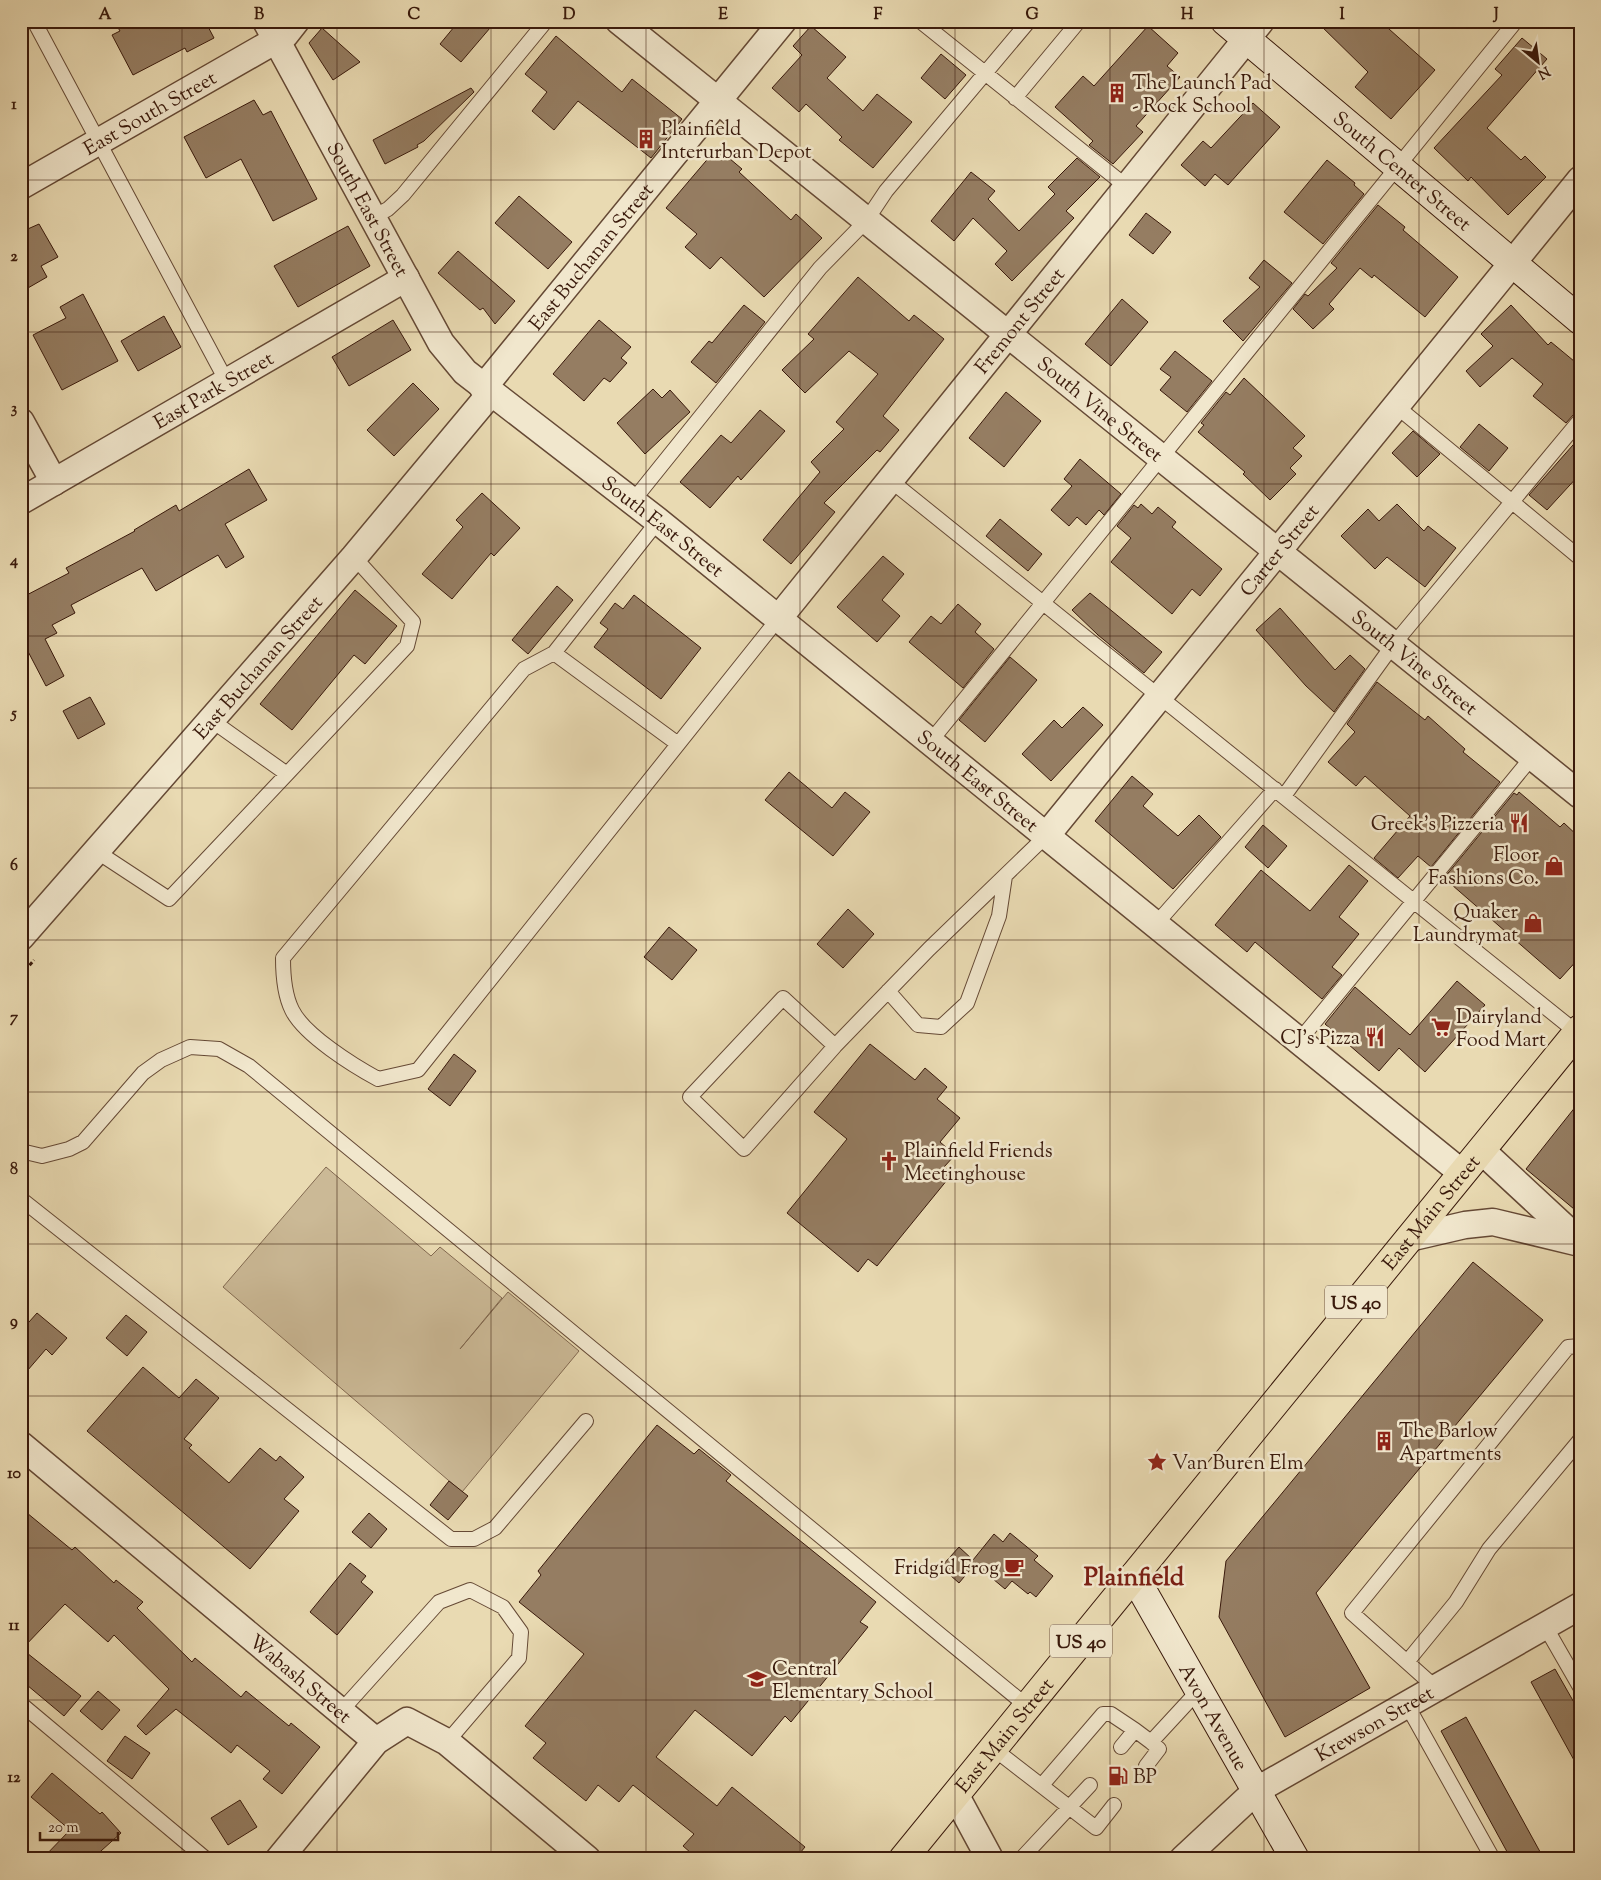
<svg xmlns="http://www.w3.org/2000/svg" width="1601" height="1880" font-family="'Sorts Mill Goudy',serif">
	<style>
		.green { fill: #cbb996; stroke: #826950 }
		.building { fill: #957d62; stroke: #39190b }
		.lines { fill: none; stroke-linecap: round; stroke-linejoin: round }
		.lane-casing { stroke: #654935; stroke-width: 16 }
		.street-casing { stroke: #654935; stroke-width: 29 }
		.secondary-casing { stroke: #39190b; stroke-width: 30 }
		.primary-casing { stroke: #39190b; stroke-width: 30 }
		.path { stroke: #39190b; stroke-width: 3; stroke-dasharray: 4 2.5; stroke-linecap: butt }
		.lane { stroke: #f1e7cd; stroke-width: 14 }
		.street { stroke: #f1e7cd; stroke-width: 26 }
		.secondary { stroke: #f1e7cd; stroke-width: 28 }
		.primary { stroke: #e9dab2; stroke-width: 28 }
		.grid { fill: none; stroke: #39190b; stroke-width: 1; stroke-opacity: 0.55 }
		.labels { text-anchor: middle; stroke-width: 5; stroke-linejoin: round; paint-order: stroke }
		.shield { fill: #f1e7cd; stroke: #705745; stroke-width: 1 }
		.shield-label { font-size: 19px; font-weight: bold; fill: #39190b }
		.poi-label { font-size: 20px; fill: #39190b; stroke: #f1e7cd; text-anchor: start }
		.street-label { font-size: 20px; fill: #39190b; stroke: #f1e7cd }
		.district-label { font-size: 25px; font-weight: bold; fill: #7a1f14; stroke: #f1e7cd }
		.neatline { fill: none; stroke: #39190b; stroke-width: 2 }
		.grid-label { font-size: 16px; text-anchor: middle; font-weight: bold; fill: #39190b }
	</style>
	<rect width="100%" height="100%" fill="#e9dab2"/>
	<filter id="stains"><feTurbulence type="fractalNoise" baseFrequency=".004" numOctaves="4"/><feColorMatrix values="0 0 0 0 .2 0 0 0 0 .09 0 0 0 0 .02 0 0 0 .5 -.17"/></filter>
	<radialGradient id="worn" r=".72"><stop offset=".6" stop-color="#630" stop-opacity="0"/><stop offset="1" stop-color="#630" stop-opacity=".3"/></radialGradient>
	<path class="green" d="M326,1167L431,1256L440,1247L502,1298L460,1349L508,1292L579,1351L462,1492L223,1287Z"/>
	<path class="building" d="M114,21H205L214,38L187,52L185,48L133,75L112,35L120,31Z
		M459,21H496L461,62L440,44Z
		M1316,21H1380L1435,70L1391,119L1355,87L1368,72Z
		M811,26L846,57L827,78L863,111L877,94L912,122L873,168L839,140L842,137L806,104L799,112L772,88L802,55L793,46Z
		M1148,26L1178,53L1167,66L1180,77L1136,126L1143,132L1113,164L1089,145L1093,141L1055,107L1083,76L1094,86Z
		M322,28L360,62L333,80L309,43Z
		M556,36L622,92L632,79L682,119L651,158L578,101L554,130L532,111L547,92L525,74Z
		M1522,38L1547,59L1487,128L1521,160L1525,156L1546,177L1508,215L1471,177L1468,181L1434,148L1502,75L1495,69Z
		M941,54L966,75L945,99L921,78Z
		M471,88L474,92L424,141L417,145L418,147L385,164L373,140Z
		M254,100L263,115L271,111L317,199L273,221L241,159L206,178L184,137Z
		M1253,103L1280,127L1228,185L1215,174L1205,186L1181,165L1203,141L1211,148Z
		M717,148L742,169L739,172L791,220L796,214L822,238L764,297L721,257L710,269L685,247L697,234L666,208Z
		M1077,158L1100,177L1066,211L1074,218L1012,281L995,264L1007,251L973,218L954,241L931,221L971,172L995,191L988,199L1019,231L1055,194L1048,187Z
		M1327,160L1355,183L1354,185L1364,194L1323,244L1284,212Z
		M519,196L572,242L548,269L495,223Z
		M1378,205L1405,227L1403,230L1458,277L1425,317L1374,275L1372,278L1360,268L1329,304L1334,309L1313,329L1293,309L1305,294L1308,296L1337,268L1331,263Z
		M1146,213L1171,232L1153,254L1129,235Z
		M39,224L58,257L41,266L47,277L21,292V232Z
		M348,226L370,266L298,307L274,266Z
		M458,251L515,301L495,324L483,308L480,310L438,273Z
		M1264,260L1292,283L1243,341L1223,321L1260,287L1249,278Z
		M858,277L909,321L914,315L944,339L883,416L899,430L880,452L877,450L824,503L835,512L791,564L763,540L820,472L811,462L844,429L836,422L878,374L849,351L805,393L782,370L814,339L808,334Z
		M83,294L118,361L62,390L33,335L66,318L60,307Z
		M1122,299L1148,322L1111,366L1085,344Z
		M744,305L765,322L716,383L691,362L709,341L712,343Z
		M1511,305L1548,345L1551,342L1580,366V411L1574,414L1566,423L1533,396L1543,384L1512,358L1480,387L1466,371L1493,346L1481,334Z
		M164,316L181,347L138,371L121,341Z
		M393,320L411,350L349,386L332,357Z
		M599,320L631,347L621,358L627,363L610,382L604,378L584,401L553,374Z
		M1175,351L1212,381L1187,412L1160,390L1171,377L1160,369Z
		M1244,378L1305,436L1293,448L1302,456L1290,468L1296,474L1270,500L1243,474L1245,472L1198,432L1204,425L1201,423L1226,392L1230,395Z
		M413,383L439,409L394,456L367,430Z
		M653,389L662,398L670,390L690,412L645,454L617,423Z
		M1006,392L1041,421L1004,467L969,438Z
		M760,410L785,431L741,480L738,476L710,508L680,482L721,435L731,443Z
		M1479,424L1508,448L1489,471L1460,447Z
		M1413,431L1440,454L1417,477L1392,453Z
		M1580,437V474L1547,510L1529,495Z
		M1080,459L1121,494L1104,515L1099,510L1086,525L1077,517L1069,526L1051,510L1072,486L1064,479Z
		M249,469L267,500L225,524L244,557L226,568L218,555L156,591L142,568L71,605L75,613L52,625L57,633L45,639L64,676L46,686L21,638V598L69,573L66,568L135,531L134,530L176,505L179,511Z
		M482,493L520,528L494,556L491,553L452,599L422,574L463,527L456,520Z
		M1141,504L1152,514L1158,507L1176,522L1172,527L1222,569L1200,596L1192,589L1172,614L1111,562L1131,538L1117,526L1134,505L1138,508Z
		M1397,504L1424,531L1428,526L1456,548L1425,587L1387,557L1375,569L1341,536L1368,509L1379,521Z
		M1000,519L1042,554L1028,571L986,536Z
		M883,556L904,574L882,600L900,616L877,642L837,607Z
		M557,586L573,600L528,654L512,640Z
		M355,590L397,626L365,664L354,655L292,730L260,704Z
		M1090,593L1162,652L1144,673L1098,635L1072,610Z
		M634,595L701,648L661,699L594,647L608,629L600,623L615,603L623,609Z
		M958,604L981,624L975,632L994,649L963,688L909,642L931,616L941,624Z
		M1280,608L1335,670L1350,655L1365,669L1334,712L1306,686L1256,630Z
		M1010,657L1037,680L985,742L959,720Z
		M1377,682L1425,720L1428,716L1465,749L1463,752L1500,782L1431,867L1418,856L1398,878L1374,858L1410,816L1365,776L1356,786L1328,762L1355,732L1347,724Z
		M90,697L105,724L78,739L63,711Z
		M1083,707L1103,725L1051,781L1022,754L1054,720L1062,728Z
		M789,772L832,808L845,792L870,812L833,856L765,800Z
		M1132,776L1153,794L1143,806L1178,836L1199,815L1221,837L1173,889L1095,821Z
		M1519,792L1560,827L1564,823L1580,838V957L1560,979L1444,878L1514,793L1517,795Z
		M1263,825L1287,846L1268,868L1245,847Z
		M1349,865L1368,881L1339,917L1359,934L1332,967L1342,975L1322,999L1255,942L1247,952L1215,925L1261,870L1310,911Z
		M848,909L874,934L843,968L817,944Z
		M669,927L697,950L672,980L644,957Z
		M1457,981L1485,1005L1425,1072L1399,1048L1379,1071L1325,1024L1355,987L1410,1035Z
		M870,1044L915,1080L925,1068L947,1087L937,1099L960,1118L940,1142L955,1155L944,1167L952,1174L877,1266L868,1259L858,1272L787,1213L847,1139L814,1112Z
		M454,1054L476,1071L450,1106L428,1089Z
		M1580,1101V1214L1526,1169Z
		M1473,1262L1543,1320L1316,1593L1370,1688L1285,1737L1219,1617L1226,1561Z
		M37,1313L67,1338L52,1355L46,1349L21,1378V1331Z
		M126,1315L147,1332L127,1356L106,1338Z
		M143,1367L179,1398L196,1379L219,1398L184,1439L192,1445L189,1448L229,1483L260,1448L276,1461L280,1456L304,1477L284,1499L299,1511L250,1569L87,1431Z
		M657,1425L694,1454L699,1449L731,1475L726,1481L876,1602L860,1622L868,1627L791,1722L785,1716L752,1756L695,1710L656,1757L717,1806L732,1787L805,1847L795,1859H698L683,1846L694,1834L633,1785L619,1802L598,1785L586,1801L533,1758L546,1743L525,1726L584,1654L519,1602L541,1575L538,1571Z
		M449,1481L468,1496L448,1520L430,1505Z
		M21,1508L72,1550L75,1547L114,1583L116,1580L143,1602L137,1608L192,1662L195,1658L241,1697L246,1691L289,1726L291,1723L320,1747L282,1794L263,1779L270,1771L237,1745L231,1753L176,1709L146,1735L137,1726L169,1689L114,1635L108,1642L65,1604L22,1649L81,1696L64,1716L21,1680Z
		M369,1513L387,1529L371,1548L352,1532Z
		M1010,1533L1038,1556L1034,1560L1053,1576L1036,1597L1030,1592L1028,1594L1012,1581L1005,1589L975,1564L959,1583L941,1567L959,1547L973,1560L994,1534L1003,1542Z
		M350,1563L366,1576L361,1582L373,1592L337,1635L310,1612Z
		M1555,1669L1580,1713V1771L1531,1682Z
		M98,1691L120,1710L102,1730L80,1711Z
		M1466,1717L1544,1859H1511L1441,1731Z
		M125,1736L150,1753L132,1779L107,1761Z
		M52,1773L100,1814L102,1812L121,1833L92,1859H42L70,1830L31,1797Z
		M240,1800L257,1827L228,1845L211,1818Z"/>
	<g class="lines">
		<defs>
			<path id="lane" d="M34,21L227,382
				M920,21L1127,187
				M1015,98L1079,21
				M373,217L388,209L403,195L546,21
				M1396,406L1580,558
				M890,480L1580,1035
				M632,502L820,268L866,221L886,191L1029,21
				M658,521L554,653L524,669L283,958C283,975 284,994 292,1010C304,1035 354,1066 378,1079L418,1070L778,619
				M554,653L678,744
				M211,720L287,774L407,646L413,622L354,557
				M930,742L1516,21
				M1284,796L1393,645L1580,420
				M96,851L169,899L287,774
				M1155,925L1275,789
				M888,991L918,1025L941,1027L967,1003L999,916L1005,876
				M1299,1041L1532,757
				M835,1046L783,998L690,1097L744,1149L835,1046L929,949L1046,836
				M21,1151L42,1156L69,1149L83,1142L143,1073L161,1060L190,1047L219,1049L249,1066L1028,1707
				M21,1199L451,1539H474L495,1528L586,1421
				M1545,1626L1580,1687
				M1407,1662L1456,1602L1489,1549L1580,1440
				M1436,1688L1352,1613L1568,1347L1580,1346
				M21,1704L206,1859
				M1407,1705L1493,1859
				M341,1711L439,1602L470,1590L503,1607L521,1632L519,1658L447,1742
				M1121,1747L1135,1730L1151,1742L1199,1690
				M994,1749L1096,1828L1114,1805
				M1146,1766L1159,1749L1151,1742
				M1042,1785L1103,1714H1111L1135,1730
				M1021,1859L1090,1785"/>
			<g id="street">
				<path id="s1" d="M266,21L441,343L465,372L658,521L1462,1173"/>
				<path id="s2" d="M619,21L1580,795"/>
				<path id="s3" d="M21,186L285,35L296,21"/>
				<path id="s4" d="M483,388L783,21"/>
				<path d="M21,422L54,482"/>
				<path id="s5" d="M21,501L406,278"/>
				<path id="s6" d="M778,619L1261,21"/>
				<path id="s7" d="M1046,836L1580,180"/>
				<path id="s8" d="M21,937L354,557L490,394"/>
				<path d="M1482,1151L1580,1242"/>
				<path d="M1409,1238L1465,1225L1493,1222L1580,1243"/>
				<path id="s9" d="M21,1445L376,1741"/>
				<path d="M956,1796L990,1859"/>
				<path d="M279,1859L376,1741L407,1721L447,1742L587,1859"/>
				<path id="s10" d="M1183,1859L1257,1790L1580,1606"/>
			</g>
			<g id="secondary">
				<path id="s11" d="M1225,21L1580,320"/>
				<path id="s12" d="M1134,1576L1295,1859"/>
			</g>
			<g id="primary">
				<path id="s13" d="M903,1859L1580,1029"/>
			</g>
		</defs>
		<use href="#lane" class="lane-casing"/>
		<use href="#street" class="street-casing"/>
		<use href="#secondary" class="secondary-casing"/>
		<use href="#primary" class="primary-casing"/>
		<path class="path" d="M21,975L34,960"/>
		<use href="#lane" class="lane"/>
		<use href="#street" class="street"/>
		<use href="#secondary" class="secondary"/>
		<use href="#primary" class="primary"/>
	</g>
	<path class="grid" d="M182,21V1859M337,21V1859M491,21V1859M646,21V1859M800,21V1859M955,21V1859M1110,21V1859M1264,21V1859M1419,21V1859M21,180H1580M21,332H1580M21,484H1580M21,636H1580M21,788H1580M21,940H1580M21,1092H1580M21,1244H1580M21,1396H1580M21,1548H1580M21,1700H1580"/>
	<defs>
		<symbol id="building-bare" viewBox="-9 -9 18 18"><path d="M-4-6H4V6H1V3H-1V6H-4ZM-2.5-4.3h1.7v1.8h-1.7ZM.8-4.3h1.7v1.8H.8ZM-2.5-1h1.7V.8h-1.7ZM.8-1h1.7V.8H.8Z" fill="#8f2418" stroke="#f1e7cd" stroke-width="2.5" paint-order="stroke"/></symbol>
		<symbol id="restaurant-bare" viewBox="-9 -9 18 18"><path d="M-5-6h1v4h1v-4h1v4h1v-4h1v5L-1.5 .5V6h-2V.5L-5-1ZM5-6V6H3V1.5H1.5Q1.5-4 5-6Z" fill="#8f2418" stroke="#f1e7cd" stroke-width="2.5" paint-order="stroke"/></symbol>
		<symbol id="shop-bare" viewBox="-9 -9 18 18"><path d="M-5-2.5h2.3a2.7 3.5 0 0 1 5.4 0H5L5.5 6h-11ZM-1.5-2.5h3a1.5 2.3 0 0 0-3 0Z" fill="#8f2418" stroke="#f1e7cd" stroke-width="2.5" paint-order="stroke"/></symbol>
		<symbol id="supermarket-bare" viewBox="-9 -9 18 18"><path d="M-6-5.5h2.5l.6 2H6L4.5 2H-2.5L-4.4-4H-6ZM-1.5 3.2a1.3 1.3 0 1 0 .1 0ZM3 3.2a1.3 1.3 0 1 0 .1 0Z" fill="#8f2418" stroke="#f1e7cd" stroke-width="2.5" paint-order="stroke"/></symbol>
		<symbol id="church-bare" viewBox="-9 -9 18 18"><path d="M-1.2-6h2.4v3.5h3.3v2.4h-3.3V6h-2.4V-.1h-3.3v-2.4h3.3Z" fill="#8f2418" stroke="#f1e7cd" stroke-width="2.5" paint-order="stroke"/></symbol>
		<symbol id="sight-bare" viewBox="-9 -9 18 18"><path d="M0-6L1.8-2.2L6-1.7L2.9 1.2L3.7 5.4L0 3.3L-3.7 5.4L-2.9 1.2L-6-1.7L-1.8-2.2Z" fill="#8f2418" stroke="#f1e7cd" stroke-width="2.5" paint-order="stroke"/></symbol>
		<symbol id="cafe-bare" viewBox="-9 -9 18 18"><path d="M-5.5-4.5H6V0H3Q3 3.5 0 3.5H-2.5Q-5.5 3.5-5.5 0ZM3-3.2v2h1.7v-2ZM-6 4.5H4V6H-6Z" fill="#8f2418" stroke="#f1e7cd" stroke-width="2.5" paint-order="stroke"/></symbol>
		<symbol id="school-bare" viewBox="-9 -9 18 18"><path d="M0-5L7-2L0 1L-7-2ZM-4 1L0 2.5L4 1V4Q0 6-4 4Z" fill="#8f2418" stroke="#f1e7cd" stroke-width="2.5" paint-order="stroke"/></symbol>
		<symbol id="fuel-bare" viewBox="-9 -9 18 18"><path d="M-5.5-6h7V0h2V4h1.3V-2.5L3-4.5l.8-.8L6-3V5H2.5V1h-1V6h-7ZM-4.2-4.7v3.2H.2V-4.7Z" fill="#8f2418" stroke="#f1e7cd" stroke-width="2.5" paint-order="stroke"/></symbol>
	</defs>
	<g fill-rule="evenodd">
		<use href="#building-bare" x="1103" y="79" width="28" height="28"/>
		<use href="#building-bare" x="632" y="125" width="28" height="28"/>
		<use href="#restaurant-bare" x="1505" y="809" width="28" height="28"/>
		<use href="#shop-bare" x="1540" y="852" width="28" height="28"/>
		<use href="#shop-bare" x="1519" y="909" width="28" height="28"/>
		<use href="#supermarket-bare" x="1427" y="1013" width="28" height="28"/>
		<use href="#restaurant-bare" x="1361" y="1023" width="28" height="28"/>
		<use href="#church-bare" x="875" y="1147" width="28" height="28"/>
		<use href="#building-bare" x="1370" y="1427" width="28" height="28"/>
		<use href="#sight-bare" x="1143" y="1448" width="28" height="28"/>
		<use href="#cafe-bare" x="1000" y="1553" width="28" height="28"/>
		<use href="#school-bare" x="743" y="1665" width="28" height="28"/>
		<use href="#fuel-bare" x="1104" y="1762" width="28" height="28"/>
	</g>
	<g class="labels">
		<g class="shield">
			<rect x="1325" y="1285.5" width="62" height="33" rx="4"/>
			<rect x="1050" y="1624.5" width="62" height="33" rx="4"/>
		</g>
		<g class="shield-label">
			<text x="1356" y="1309">US 40</text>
			<text x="1081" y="1648">US 40</text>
		</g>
		<g class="poi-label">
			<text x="1132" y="89">The Launch Pad<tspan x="1132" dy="23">- Rock School</tspan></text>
			<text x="661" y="135">Plainfield<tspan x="661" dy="23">Interurban Depot</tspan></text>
			<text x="1504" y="830" text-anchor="end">Greek's Pizzeria</text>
			<text x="1539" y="861" text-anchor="end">Floor<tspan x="1539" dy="23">Fashions Co.</tspan></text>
			<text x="1518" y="918" text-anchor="end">Quaker<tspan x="1518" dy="23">Laundrymat</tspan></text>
			<text x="1456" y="1023">Dairyland<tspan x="1456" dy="23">Food Mart</tspan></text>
			<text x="1360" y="1044" text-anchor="end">CJ's Pizza</text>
			<text x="904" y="1157">Plainfield Friends<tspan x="904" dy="23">Meetinghouse</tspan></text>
			<text x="1399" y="1437">The Barlow<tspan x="1399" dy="23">Apartments</tspan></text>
			<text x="1172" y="1469">Van Buren Elm</text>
			<text x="999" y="1574" text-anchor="end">Fridgid Frog</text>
			<text x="772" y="1675">Central<tspan x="772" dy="23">Elementary School</tspan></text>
			<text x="1133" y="1783">BP</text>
		</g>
		<g class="street-label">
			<text dy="7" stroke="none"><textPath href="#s3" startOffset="148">East South Street</textPath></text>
			<text dy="7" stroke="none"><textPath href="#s11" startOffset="232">South Center Street</textPath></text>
			<text dy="7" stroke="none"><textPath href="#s1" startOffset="214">South East Street</textPath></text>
			<text dy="7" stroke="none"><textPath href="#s4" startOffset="170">East Buchanan Street</textPath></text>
			<text dy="7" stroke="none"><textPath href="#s6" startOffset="384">Fremont Street</textPath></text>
			<text dy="7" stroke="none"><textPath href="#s5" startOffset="222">East Park Street</textPath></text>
			<text dy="7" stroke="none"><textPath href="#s2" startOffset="618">South Vine Street</textPath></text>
			<text dy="7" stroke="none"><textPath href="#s1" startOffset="655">South East Street</textPath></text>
			<text dy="7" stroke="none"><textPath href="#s7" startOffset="369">Carter Street</textPath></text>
			<text dy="7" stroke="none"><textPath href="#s2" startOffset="1022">South Vine Street</textPath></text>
			<text dy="7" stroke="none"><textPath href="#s8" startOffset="359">East Buchanan Street</textPath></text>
			<text dy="7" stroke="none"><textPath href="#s1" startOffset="1060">South East Street</textPath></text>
			<text dy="7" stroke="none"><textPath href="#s13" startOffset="835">East Main Street</textPath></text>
			<text dy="7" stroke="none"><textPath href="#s9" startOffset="364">Wabash Street</textPath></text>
			<text dy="7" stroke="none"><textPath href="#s12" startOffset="162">Avon Avenue</textPath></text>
			<text dy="7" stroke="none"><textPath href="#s10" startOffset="236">Krewson Street</textPath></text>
			<text dy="7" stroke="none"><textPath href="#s13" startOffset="160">East Main Street</textPath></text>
		</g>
		<g class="district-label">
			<text x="1134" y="1585">Plainfield</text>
		</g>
	</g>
	<rect width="1601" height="1880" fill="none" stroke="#e9dab2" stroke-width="55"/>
	<g transform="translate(1538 62) rotate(151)" stroke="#f1e7cd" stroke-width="4" paint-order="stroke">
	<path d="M0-4L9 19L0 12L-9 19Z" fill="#39190b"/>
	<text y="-8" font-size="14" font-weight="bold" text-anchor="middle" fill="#39190b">N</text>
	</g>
	<path d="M40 1832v8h78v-8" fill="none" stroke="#39190b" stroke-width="2.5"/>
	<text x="48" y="1832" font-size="15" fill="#39190b" stroke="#f1e7cd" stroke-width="4" paint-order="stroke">20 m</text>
	<rect x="28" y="28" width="1546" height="1824" class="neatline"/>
	<g class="grid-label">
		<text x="105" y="19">A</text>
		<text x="259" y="19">B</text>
		<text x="414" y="19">C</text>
		<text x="569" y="19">D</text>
		<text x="723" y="19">E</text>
		<text x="878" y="19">F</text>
		<text x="1032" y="19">G</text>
		<text x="1187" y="19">H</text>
		<text x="1342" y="19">I</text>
		<text x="1496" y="19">J</text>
		<text x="14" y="109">1</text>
		<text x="14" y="261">2</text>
		<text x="14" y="413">3</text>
		<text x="14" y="565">4</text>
		<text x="14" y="718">5</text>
		<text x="14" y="870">6</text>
		<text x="14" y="1022">7</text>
		<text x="14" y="1174">8</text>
		<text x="14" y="1326">9</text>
		<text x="14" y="1478">10</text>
		<text x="14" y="1630">11</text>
		<text x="14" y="1782">12</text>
	</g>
	<rect width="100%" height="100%" filter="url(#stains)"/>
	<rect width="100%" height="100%" fill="url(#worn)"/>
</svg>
